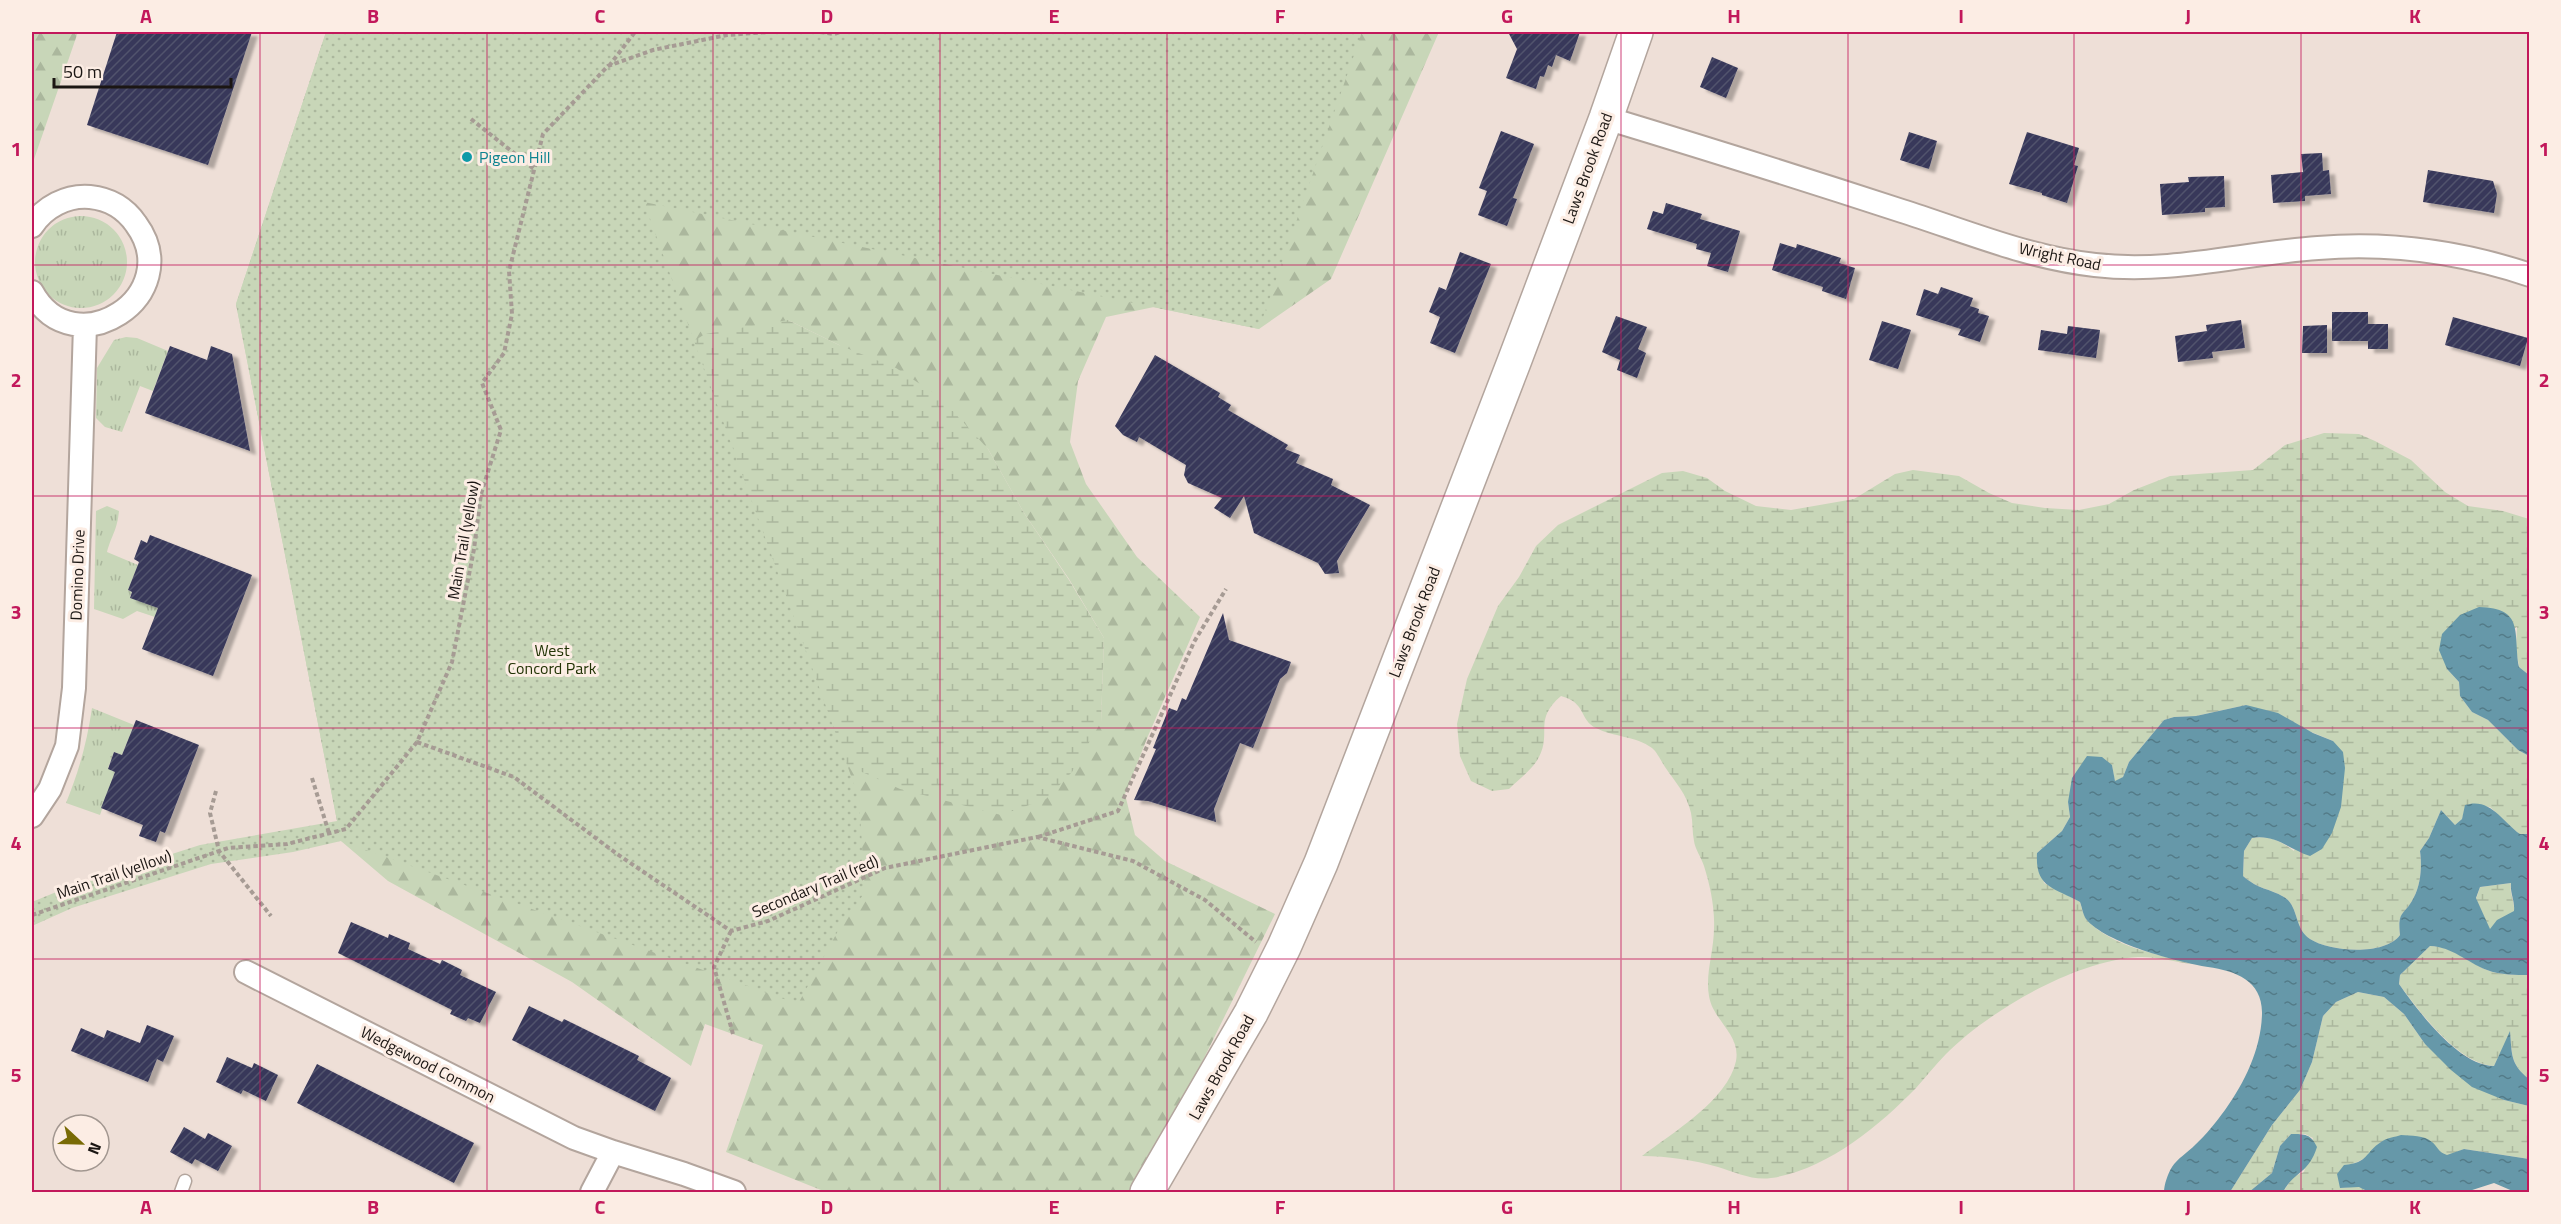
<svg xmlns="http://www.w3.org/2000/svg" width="2561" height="1224" font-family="'Titillium Web',sans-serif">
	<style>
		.grass { fill: url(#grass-tufts) }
		.forest { fill: url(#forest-firs); fill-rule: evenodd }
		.wetland { fill: url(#wetland-marsh) }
		.park { fill: url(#park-dots) }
		.water { fill: url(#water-ripples); fill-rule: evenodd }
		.building { fill: url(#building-hatch); filter: url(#shadow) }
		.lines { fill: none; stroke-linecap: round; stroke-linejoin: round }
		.lane-casing { stroke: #b3a59d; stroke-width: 15 }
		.street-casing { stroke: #b3a59d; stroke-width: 26 }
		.secondary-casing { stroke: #b3a59d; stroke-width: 36 }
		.path { stroke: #a69b94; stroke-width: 4; stroke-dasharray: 4.5 3; stroke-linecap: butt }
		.lane { stroke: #fff; stroke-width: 12 }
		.street { stroke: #fff; stroke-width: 22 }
		.secondary { stroke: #fff; stroke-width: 33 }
		.grid { fill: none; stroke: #c2185b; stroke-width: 1.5; stroke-opacity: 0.55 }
		.culture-dot { fill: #0f9aa8; stroke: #fcede4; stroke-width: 2 }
		.labels { text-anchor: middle; stroke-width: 6; stroke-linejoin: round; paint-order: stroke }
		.culture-label { font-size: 16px; fill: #0d838f; stroke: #fcede4; text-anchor: start }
		.street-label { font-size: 16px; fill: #1b1613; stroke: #fcede4 }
		.park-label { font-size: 16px; fill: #223305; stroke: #fcede4 }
		.neatline { fill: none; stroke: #c2185b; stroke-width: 2 }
		.grid-label { font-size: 20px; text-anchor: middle; font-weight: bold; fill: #c2185b }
	</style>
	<defs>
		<pattern id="grass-tufts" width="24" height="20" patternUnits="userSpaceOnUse" patternTransform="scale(1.5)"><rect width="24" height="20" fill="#c8d6b8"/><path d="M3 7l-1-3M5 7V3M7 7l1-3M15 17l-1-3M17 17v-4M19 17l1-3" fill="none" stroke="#abb79d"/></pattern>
		<pattern id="forest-firs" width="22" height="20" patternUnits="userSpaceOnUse" patternTransform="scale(1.5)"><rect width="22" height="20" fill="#c8d6b8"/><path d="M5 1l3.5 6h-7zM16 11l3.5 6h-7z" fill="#abb79d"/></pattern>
		<pattern id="wetland-marsh" width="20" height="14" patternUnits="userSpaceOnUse" patternTransform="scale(1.5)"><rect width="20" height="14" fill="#c8d6b8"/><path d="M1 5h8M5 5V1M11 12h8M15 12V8" fill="none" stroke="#abb79d"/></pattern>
		<pattern id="park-dots" width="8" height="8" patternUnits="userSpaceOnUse" patternTransform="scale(1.5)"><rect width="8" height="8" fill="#c8d6b8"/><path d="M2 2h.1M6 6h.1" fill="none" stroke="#abb79d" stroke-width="1.8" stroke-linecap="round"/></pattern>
		<pattern id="water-ripples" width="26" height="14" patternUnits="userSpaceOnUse" patternTransform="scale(1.5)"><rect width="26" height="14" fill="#6698a9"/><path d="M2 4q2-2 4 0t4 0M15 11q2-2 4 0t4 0" fill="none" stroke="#537b88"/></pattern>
		<pattern id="building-hatch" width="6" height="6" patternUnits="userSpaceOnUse" patternTransform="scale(1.5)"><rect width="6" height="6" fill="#37385a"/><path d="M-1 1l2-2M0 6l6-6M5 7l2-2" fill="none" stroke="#51526d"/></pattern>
		<filter id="shadow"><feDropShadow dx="6" dy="4" stdDeviation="1.5" flood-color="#0004"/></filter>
	</defs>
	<rect width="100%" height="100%" fill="#eedfd7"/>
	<path class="grass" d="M35 262a46 46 0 1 1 92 0a46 46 0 1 1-92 0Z
		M126,337L137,338L168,351L153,391L140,386L122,432L105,427L96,418L97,368L114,340Z
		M107,506L119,511C117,531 112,534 107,552L138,565L128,590L132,592L130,597L158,608L155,617L137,611L123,619L94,609L96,511Z
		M92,708L134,725L122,755L114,752L108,768L115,772L100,815L66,803C79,771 87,742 92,708Z"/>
	<path class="forest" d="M32,32H78L32,165Z
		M326,32H1439L1331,279L1259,329L1154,307L1106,317L1078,381L1070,442L1086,484L1137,557L1200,617L1148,736L1125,794L1135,835L1165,861L1275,914L1175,1117L1128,1192H826L726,1152L763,1045L705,1024L691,1066L572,982L388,881L341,841L236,304ZM788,320L839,345L988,449L1024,513L1069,579L1104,638L1101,722Z"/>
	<path class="wetland" d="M788,320L839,345L896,368L941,398L988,449L1024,513L1069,580L1104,638L1101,722L1072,772L1046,799L1001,815L900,789L739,717L648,370L705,334Z
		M2324,433L2359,434L2375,441L2411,460L2445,492L2468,506L2503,511L2529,519V675L2519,667L2516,648L2517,627L2447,669L2459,682L2460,696L2472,712L2488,720L2518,750L2529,756V834L2520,835L2490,807L2466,805L2462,819L2455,825L2441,810L2429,838L2420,851C2422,865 2421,884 2414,897C2405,916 2397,910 2400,935C2385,956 2330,952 2310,939C2294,929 2299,906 2284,897C2269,888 2259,890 2243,876L2244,851L2252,838C2270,835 2280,841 2294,851L2333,741L2246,705L2196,716L2174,717L2164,720L2129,762L2123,777L2115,782L2112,765L2068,802L2070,817L2062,831L2037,853L2044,883L2080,902C2082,908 2083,915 2087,920C2112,947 2158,954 2192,964C2175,962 2155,956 2138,957C2075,961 1990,1010 1946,1054C1935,1065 1926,1077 1916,1088C1878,1127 1826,1170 1771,1178C1753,1181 1735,1172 1718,1167C1693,1160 1668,1156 1642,1156C1672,1133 1728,1100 1736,1061C1741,1034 1713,1021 1709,996C1705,974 1714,951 1714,928C1715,908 1710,885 1704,866C1701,857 1695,849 1694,841C1692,832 1693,822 1691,813C1687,794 1675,782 1665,767C1661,761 1657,752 1652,748C1636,736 1613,737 1596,728C1579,720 1587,703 1561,696C1533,720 1552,732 1539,757C1533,769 1518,780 1509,789L1492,791L1471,781L1460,756L1457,724L1467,679L1498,606L1519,577L1536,546L1558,525L1662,473L1683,471L1707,478L1725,491L1756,506L1791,510L1854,499L1895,474L1913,470L1959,476L1989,493L2012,503L2045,508L2079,510L2109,504L2134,490L2170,476L2253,470L2285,445Z
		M2511,883C2509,894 2515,901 2514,912L2490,930L2476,899L2480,887Z
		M2430,946C2455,947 2465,961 2487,970C2500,975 2516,975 2529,975V1079C2511,1065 2512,1055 2510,1033L2494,1066C2458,1064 2419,1011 2399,984L2400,975Z
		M2358,992L2384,997L2404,1014L2425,1044L2504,1100L2529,1106V1159L2464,1149L2447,1156L2381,1142C2370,1154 2362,1163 2344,1166L2341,1188L2359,1186L2369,1192H2283L2293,1177L2304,1172L2313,1138L2305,1134H2291L2280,1146L2272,1173L2249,1192H2230L2272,1125L2300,1090L2312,1062L2323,1016L2336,1002Z"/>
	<path class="park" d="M326,32H1362L1259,329L644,202L859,798L865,892L839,929L798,1004L341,841L293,852L211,864L72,908L32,926V902L66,888L200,845L337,821L236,304Z"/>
	<path class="water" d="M2479,607C2525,608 2513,633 2519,667L2529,675V756L2518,750L2488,720L2472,712L2460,696L2459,682L2447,669L2439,650L2442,634L2460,615Z
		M2246,705L2278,713L2313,733L2333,741L2343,752L2345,768L2341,807L2332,833L2322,849L2310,856C2289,849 2275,834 2252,838L2244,851L2243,876C2259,890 2269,888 2284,897C2299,906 2294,929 2310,939C2330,952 2385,956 2400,935C2397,909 2405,916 2414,897C2421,884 2422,865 2420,851L2429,838L2441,810L2455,825L2462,819L2465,805C2490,797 2502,821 2520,834H2529V975C2516,975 2500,975 2487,970C2466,962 2453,947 2430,946L2400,975L2399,984C2418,1011 2459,1066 2494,1066L2510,1031C2512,1054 2510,1064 2529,1079V1106L2504,1100L2472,1087L2451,1070L2425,1044L2404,1014L2384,997L2358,992L2336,1002L2323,1016L2312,1062L2300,1090L2272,1125L2230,1192H2164C2164,1185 2168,1173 2172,1167C2177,1159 2188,1152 2195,1145C2206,1135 2216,1122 2225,1110C2245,1082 2261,1049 2262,1014C2263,981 2236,971 2208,967C2178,962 2105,943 2086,919C2083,915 2082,907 2080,902C2053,887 2035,888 2037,853L2062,831L2070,817L2068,802L2072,778L2087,756L2102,757L2112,765L2115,781L2123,777L2129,762L2164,720L2174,717L2196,716ZM2511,883C2510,894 2515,900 2514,911L2497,920L2490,929L2476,898L2480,887Z
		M2291,1134C2305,1134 2311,1134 2317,1147C2308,1175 2295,1170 2283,1192H2249L2272,1173L2280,1146Z
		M2401,1135C2411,1136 2424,1135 2432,1142C2438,1147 2438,1152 2447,1155L2464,1149L2529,1159V1192H2515L2494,1183L2466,1192H2369L2359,1187L2340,1188L2337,1174L2344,1165C2369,1163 2365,1152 2381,1142C2386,1138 2395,1137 2401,1135Z"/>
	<path class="building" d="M117,32H252L208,165L87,125Z
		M1508,32H1580L1570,61L1556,55L1552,67L1548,65L1544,77L1540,76L1536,89L1506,78L1517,49Z
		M1712,57L1738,68L1726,98L1700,87Z
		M1501,131L1534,144L1513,198L1517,199L1507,226L1478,215L1487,191L1479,188Z
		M1909,132L1937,141L1929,169L1900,160Z
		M2027,132L2079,148L2074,165L2078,166L2067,203L2042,195V193L2009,184Z
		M2322,153L2323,171L2329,170L2331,194L2305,196V201L2273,203L2271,175L2303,172L2301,154Z
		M2428,170L2493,181L2497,194L2494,213L2423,202Z
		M2224,176L2225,207L2205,208V212L2162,215L2160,184L2189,182L2188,177Z
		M1666,203L1702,214L1700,219L1740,231L1728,272L1707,266L1711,253L1696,249L1697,244L1647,229L1653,211L1663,214Z
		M1780,243L1796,248L1797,244L1841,258L1839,263L1855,268L1846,299L1822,291L1823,287L1772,270Z
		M1460,252L1491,264L1455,353L1430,343L1440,317L1429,312L1439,287L1446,290Z
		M1941,287L1973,298L1970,306L1979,309L1978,313L1989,316L1980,342L1958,335L1961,329L1916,315L1924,289L1938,294Z
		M2332,312H2368V324H2388V349H2368V341H2332Z
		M1616,316L1647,327L1638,349L1646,353L1637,378L1617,370L1620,360L1602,352Z
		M2453,317L2528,338L2520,366L2445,345Z
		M2241,320L2245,348L2212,352L2213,358L2178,362L2175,336L2207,331L2206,325Z
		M1882,321L1911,330L1898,369L1869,360Z
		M2327,325V353H2302L2303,326Z
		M2068,326L2100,330L2096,358L2038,350L2041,330L2067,334Z
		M170,346L207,360L211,346L232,354L250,451L145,413Z
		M1155,355L1220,393L1218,397L1231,405L1228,410L1288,445L1285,449L1300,455L1296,463L1333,479L1331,485L1370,505L1337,561L1339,573L1325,574L1318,563L1254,533L1244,496L1230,518L1214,508L1222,498L1188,483L1184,475L1186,465L1139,437L1137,442L1123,435L1115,426Z
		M150,535L252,575L213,676L142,649L158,608L130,598L132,592L128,590L139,562L134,559L141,540L147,543Z
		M1223,613L1229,640L1291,662L1287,673L1280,679L1253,748L1240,743L1214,809L1216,822L1148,801L1134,800L1156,749L1153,748L1169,708L1177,711L1182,698L1186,700Z
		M136,720L199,745L165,833L160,831L156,842L139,836L143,825L101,808L115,772L108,769L114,752L122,755Z
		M351,922L388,938L389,934L410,943L408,949L440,964L442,960L462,970L460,975L496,992L480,1023L468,1018L466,1021L450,1014L452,1010L338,953Z
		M529,1006L562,1022L564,1019L639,1056L637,1060L671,1078L655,1111L512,1040Z
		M147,1025L174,1036L163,1062L157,1059L148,1082L71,1051L81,1028L104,1038L107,1030L140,1043Z
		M227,1057L252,1068L254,1063L278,1075L266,1101L243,1090L241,1094L216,1082Z
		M317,1064L474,1143L454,1183L297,1103Z
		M184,1127L205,1139L208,1133L232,1146L218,1171L195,1159L192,1164L170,1152Z"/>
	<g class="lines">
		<defs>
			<path id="lane" d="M181,1192L185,1181"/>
			<path id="street" d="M1606,118C1705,148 1804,179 1902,211C1965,231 2029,258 2095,265C2171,274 2243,253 2318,248C2391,242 2461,252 2530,275
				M32,226C44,207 67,195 90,197C110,199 125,208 136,224C188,295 74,369 32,292
				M32,816L50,789L67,746L74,688L85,325
				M246,972L574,1138L613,1152
				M592,1192L613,1152L684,1174L734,1192"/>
			<path id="secondary" d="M1147,1192L1251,1013L1284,947L1321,863L1514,362L1606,118L1636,32"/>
		</defs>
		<use href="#lane" class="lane-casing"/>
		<use href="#street" class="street-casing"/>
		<use href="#secondary" class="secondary-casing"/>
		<path class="path" d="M820,32L834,34L840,32
			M609,66L635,32
			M471,119L534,169
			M417,742L514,777L617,854L731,931L768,921L885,868L1037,837L1133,861L1205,900L1256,942
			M312,778L329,833
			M216,791L210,813L219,851L271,916
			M1038,837L1118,811L1194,642L1226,589
			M32,915L228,848L287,844L346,829L417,742L452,662L474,549L481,494L501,430L482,383L504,353L512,314L509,271L543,134L608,66L653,50L727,35L768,32
			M731,931L714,967L733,1034"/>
		<use href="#lane" class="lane"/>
		<use href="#street" class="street"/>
		<use href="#secondary" class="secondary"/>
	</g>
	<path class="grid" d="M260,32V1192M487,32V1192M713,32V1192M940,32V1192M1167,32V1192M1394,32V1192M1621,32V1192M1848,32V1192M2074,32V1192M2301,32V1192M32,265H2530M32,496H2530M32,728H2530M32,959H2530"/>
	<circle class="culture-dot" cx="467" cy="157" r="6"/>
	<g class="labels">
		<g class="culture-label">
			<text x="479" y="163">Pigeon Hill</text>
		</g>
		<g class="street-label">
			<text transform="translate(1587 168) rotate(-70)" y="6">Laws Brook Road</text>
			<text transform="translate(2060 256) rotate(12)" y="6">Wright Road</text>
			<text transform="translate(463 540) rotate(-80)" y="6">Main Trail (yellow)</text>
			<text transform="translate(77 575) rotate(-88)" y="6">Domino Drive</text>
			<text transform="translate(1414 622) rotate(-69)" y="6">Laws Brook Road</text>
			<text transform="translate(114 874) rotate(-19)" y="6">Main Trail (yellow)</text>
			<text transform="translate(815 886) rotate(-23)" y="6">Secondary Trail (red)</text>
			<text transform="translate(428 1064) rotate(27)" y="6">Wedgewood Common</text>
			<text transform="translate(1221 1067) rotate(-61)" y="6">Laws Brook Road</text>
		</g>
		<g class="park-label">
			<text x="552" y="656">West<tspan x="552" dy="18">Concord Park</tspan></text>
		</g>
	</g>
	<rect width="2561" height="1224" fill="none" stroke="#fcede4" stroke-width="66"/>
	<g transform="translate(81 1143) rotate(112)"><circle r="28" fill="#fcede4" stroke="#a29790" stroke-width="1.5"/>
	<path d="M0-4.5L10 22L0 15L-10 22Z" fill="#796b05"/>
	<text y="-9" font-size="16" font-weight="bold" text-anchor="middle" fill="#1b1613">N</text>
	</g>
	<path d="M54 78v9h177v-9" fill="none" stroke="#1b1613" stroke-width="3"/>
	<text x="63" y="78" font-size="18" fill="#1b1613" stroke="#fcede4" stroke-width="4.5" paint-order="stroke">50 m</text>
	<rect x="33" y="33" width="2495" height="1158" class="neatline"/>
	<g class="grid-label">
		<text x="146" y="23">A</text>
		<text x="373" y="23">B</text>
		<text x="600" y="23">C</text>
		<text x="827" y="23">D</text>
		<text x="1054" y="23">E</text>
		<text x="1280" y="23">F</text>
		<text x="1507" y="23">G</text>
		<text x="1734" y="23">H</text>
		<text x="1961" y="23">I</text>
		<text x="2188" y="23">J</text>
		<text x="2415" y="23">K</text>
		<text x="16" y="156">1</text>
		<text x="2544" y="156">1</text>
		<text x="16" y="387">2</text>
		<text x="2544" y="387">2</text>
		<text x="16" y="619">3</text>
		<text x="2544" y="619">3</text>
		<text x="16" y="850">4</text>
		<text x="2544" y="850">4</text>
		<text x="16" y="1082">5</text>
		<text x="2544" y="1082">5</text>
		<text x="146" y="1214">A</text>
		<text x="373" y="1214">B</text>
		<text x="600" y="1214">C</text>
		<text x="827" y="1214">D</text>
		<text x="1054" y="1214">E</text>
		<text x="1280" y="1214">F</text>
		<text x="1507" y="1214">G</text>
		<text x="1734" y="1214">H</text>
		<text x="1961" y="1214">I</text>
		<text x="2188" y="1214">J</text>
		<text x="2415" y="1214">K</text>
	</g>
</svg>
